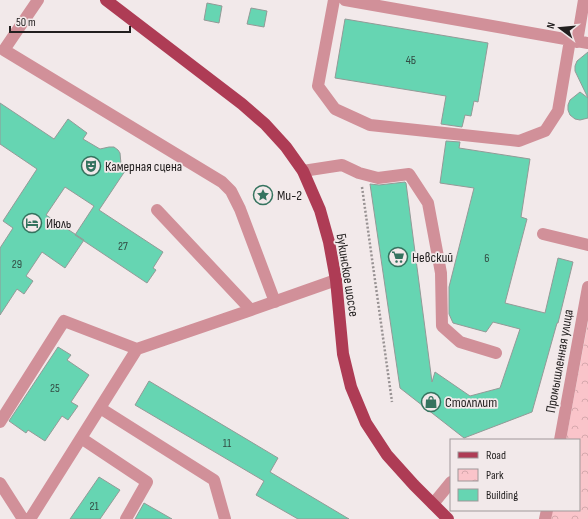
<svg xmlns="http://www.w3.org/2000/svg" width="588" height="519" font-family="'Sofia Sans Condensed',sans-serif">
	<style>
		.park { fill: url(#park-crowns) }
		.building { fill: #66d5b2; stroke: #939a97 }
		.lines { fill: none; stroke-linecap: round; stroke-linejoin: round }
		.path { stroke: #989293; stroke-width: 2.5; stroke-dasharray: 2 2; stroke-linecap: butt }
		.minor { stroke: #d19099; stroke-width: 12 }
		.major { stroke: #ae3c55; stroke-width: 12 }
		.labels { text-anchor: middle; stroke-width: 3.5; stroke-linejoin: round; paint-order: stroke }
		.number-label { font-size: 12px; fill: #334c44 }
		.poi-label { font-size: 14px; fill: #221f1f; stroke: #f2e9ea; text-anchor: start }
		.street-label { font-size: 14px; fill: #221f1f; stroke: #f2e9ea }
	</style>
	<defs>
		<pattern id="park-crowns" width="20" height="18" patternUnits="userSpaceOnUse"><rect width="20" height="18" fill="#fac4ca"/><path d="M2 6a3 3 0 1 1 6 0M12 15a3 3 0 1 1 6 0" fill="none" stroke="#d6a8ad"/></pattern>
	</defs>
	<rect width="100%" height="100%" fill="#f2e9ea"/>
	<path class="park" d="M588,322V519H551L552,510H579V440H566Z"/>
	<path class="building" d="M207,3L222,6L219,23L204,20Z
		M251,8L267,11L264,27L247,24Z
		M345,19L488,43L478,102L474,101L471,116L465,115L462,127L441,124L446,96L335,78Z
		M588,52V98L575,71V66L577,61Z
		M580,92L588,98V118L580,120L575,119L570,115L568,110V105L570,100Z
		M0,103L54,139L68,119L87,133L83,139L100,149L109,147H114L118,150L120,153L121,164L127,168L99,210L163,252L153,268L156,270L147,283L75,235L94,206L65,187L46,215L84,240L65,268L42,252L26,276L33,281L24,294L17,289L0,315V248L13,228L3,221L37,169L0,144Z
		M446,141L460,142L459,148L530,159L521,217L527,219L505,303L545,313L558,258L573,262L558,323H557L532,412L464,438L400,388L370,184L379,185L405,182L406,183L432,382L435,372L470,396L500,388L520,329L493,322L486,332L453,323L449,314V287L474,188L440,183Z
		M58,347L71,355L67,360L89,375L71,402L78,406L68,420L62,416L45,441L28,430L26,433L9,421Z
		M149,381L278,458L270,472L349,519H298L256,495L264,481L135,405Z
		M99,477L120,490L100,519H70Z
		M144,503L172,519H135Z"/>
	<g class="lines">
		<path class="path" d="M362,187L392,402"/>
		<path class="minor" d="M38,0L4,50L222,182L231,191L240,209L275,302
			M334,0L318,86L335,109L370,125L519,141L545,131L558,111L570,40
			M345,0L588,43
			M577,42L584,0
			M303,171L342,165L359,173L378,178L409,174L428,203L441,273L442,326L460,342L496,353
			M157,210L251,310
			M543,234L588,245
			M100,408L214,480L225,519
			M0,422L64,321L137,349L251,310L336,280
			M81,438L147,482L126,519
			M560,440L588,287
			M0,483L23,519
			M433,504L451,482
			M30,519L137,349
			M545,519L547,510"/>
		<path class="major" d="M106,0L242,104L265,124L286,147L303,171L320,210L329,242L336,280L343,354L351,387L366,423L387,455L414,485L448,519"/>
	</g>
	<defs>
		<symbol id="theatre-ring" viewBox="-11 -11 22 22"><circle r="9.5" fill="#f2e9ea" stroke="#35735f" stroke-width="1.5"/><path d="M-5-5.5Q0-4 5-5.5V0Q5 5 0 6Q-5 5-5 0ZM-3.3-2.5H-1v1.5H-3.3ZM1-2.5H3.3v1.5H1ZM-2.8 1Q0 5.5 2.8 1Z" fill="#35735f"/></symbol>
		<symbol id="sight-ring" viewBox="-11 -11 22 22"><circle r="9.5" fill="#f2e9ea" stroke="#35735f" stroke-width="1.5"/><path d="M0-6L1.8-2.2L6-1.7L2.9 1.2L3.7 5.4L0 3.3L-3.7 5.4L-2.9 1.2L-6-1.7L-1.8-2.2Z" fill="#35735f"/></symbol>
		<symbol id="hotel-ring" viewBox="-11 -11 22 22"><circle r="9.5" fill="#f2e9ea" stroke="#35735f" stroke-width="1.5"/><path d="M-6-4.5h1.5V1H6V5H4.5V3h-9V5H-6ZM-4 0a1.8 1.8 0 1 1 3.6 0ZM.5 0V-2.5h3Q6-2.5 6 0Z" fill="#35735f"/></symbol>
		<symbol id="supermarket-ring" viewBox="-11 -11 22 22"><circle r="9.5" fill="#f2e9ea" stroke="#35735f" stroke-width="1.5"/><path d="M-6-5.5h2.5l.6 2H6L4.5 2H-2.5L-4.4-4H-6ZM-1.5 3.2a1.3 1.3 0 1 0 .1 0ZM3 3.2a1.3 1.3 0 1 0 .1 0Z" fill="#35735f"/></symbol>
		<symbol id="shop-ring" viewBox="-11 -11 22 22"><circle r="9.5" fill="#f2e9ea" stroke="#35735f" stroke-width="1.5"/><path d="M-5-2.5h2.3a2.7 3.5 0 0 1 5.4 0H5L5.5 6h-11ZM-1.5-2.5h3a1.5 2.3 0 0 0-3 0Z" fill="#35735f"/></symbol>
	</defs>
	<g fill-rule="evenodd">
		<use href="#theatre-ring" x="80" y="155" width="22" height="22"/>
		<use href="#sight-ring" x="252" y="184" width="22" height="22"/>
		<use href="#hotel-ring" x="21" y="212" width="22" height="22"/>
		<use href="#supermarket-ring" x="387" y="246" width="22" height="22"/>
		<use href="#shop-ring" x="420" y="391" width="22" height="22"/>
	</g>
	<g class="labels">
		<g class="number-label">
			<text x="411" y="64">4Б</text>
			<text x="123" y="250">27</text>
			<text x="487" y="262">6</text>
			<text x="17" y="268">29</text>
			<text x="55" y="392">25</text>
			<text x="227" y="447">11</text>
			<text x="94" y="510">21</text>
		</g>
		<g class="poi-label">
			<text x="105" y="171">Камерная сцена</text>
			<text x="277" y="200">Ми-2</text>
			<text x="46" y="228">Июль</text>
			<text x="412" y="262">Невский</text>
			<text x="445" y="407">Столплит</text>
		</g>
		<g class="street-label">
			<text transform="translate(348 275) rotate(81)" y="5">Букинское шоссе</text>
			<text transform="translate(559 361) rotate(-80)" y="5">Промышленная улица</text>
		</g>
	</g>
	<rect x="450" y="439" width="130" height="72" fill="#f2e9ea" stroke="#9f9899"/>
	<rect x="458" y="452" width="20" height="6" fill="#ae3c55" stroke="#9f9899"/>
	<text x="486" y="459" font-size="12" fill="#221f1f">Road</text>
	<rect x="458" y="469" width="20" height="12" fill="url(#park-crowns)" stroke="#9f9899"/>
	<text x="486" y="479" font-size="12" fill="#221f1f">Park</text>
	<rect x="458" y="489" width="20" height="12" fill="#66d5b2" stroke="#9f9899"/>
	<text x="486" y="499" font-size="12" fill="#221f1f">Building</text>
	<g transform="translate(560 28) rotate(286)" stroke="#f2e9ea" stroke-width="3" paint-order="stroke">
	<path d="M0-3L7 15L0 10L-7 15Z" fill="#221f1f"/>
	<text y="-6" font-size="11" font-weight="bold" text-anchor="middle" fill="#221f1f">N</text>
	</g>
	<path d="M10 26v6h120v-6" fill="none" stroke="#221f1f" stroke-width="2"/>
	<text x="16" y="26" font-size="12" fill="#221f1f" stroke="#f2e9ea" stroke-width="3" paint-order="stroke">50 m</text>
</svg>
